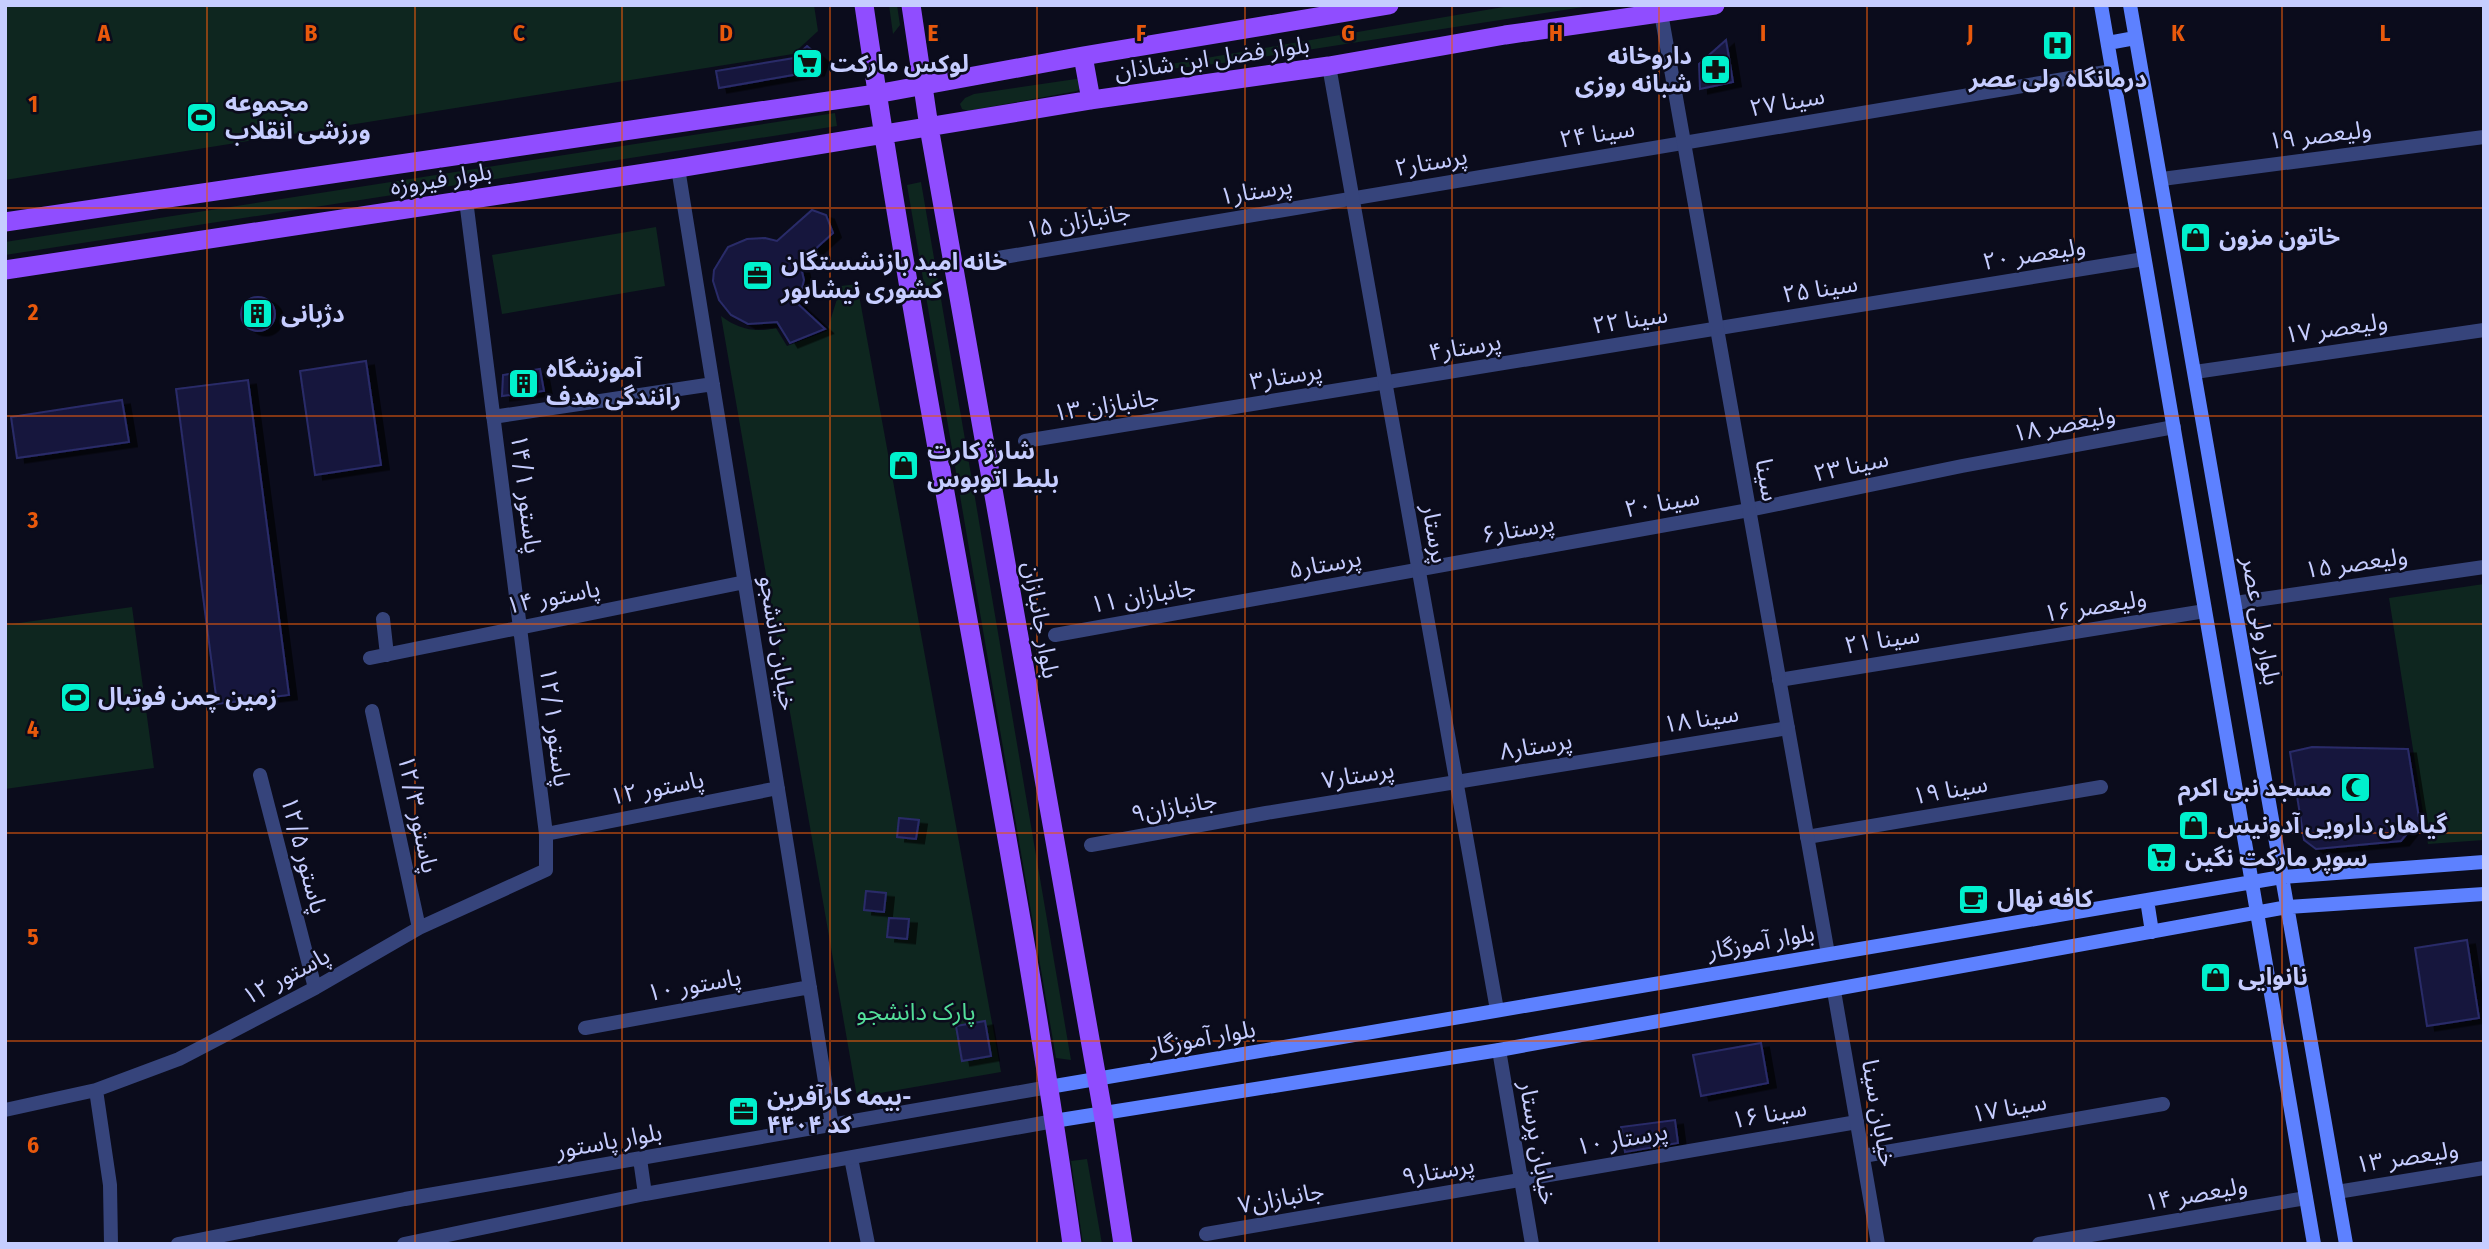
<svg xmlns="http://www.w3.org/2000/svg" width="2489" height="1249" font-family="'Fira Sans Condensed','Noto Sans Arabic',sans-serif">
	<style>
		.green { fill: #0e261f }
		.building { fill: #17193d; stroke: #292c69; stroke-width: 2; filter: url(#shadow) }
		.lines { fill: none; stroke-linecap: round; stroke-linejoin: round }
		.minor { stroke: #36447b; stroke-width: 14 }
		.tertiary { stroke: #36447b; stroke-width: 14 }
		.secondary { stroke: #5d81ff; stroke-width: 14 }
		.primary { stroke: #904dff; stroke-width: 19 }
		.grid { fill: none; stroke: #e8590c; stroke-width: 2; stroke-opacity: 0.55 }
		.labels { text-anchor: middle; stroke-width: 5; stroke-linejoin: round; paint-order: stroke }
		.poi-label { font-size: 24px; font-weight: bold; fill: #c6cdff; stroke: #0b0c1c; text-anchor: start }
		.street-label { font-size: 24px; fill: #c6cdff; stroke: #0b0c1c }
		.park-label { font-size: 24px; fill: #53de99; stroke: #0b0c1c }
		.grid-label { font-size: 23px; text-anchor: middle; font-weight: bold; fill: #e8590c; stroke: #0b0c1c; stroke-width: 5; stroke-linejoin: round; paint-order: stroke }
	</style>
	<defs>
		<filter id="shadow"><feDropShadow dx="8" dy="4.5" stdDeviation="0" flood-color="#0009"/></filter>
	</defs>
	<rect width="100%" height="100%" fill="#0b0c1c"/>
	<path class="green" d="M5,5H814L818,31L793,54L5,180Z
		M889,5H897L900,25L893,34Z
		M1515,5H1596L1223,63L1161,70L1159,66Z
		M1076,79L1081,80V88L1077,91L968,111L962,109L960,104L965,98L974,94Z
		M835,113L837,126L5,255V242Z
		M921,182L1071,1060L1056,1058L907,185Z
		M656,227L665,286L502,314L492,255Z
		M857,284L1001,1072L857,1097L721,316C738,329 755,333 776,328L787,346L827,331L841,286Z
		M2484,584V840L2428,844L2389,598Z
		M132,607L154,768L5,789V625Z
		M1087,1159L1102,1244H1083L1071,1161Z"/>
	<path class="building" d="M1726,40L1733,82L1700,89L1699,64Z
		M807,46L821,58L816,71L719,88L716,71L794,58Z
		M812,210L826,215L833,233L800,263L804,280L798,304L825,329L790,343L777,322L748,324L731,315L719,300L713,281L714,270L728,247L747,239L765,238L777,241Z
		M241 314a17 17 0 1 1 34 0a17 17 0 1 1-34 0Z
		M366,361L381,465L315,475L300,371Z
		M540,369L544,391L502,396L503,375Z
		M248,380L289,695L217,704L176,389Z
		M122,400L129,442L17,458L11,417Z
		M2312,747L2408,749L2420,824L2414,825L2401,841L2316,849L2304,840L2290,752Z
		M899,818L919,820L916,839L897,837Z
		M866,891L886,893L884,912L864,910Z
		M889,918L909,919L907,939L887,937Z
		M2467,940L2479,1018L2427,1026L2415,948Z
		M985,1021L991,1056L962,1061L956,1026Z
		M1761,1043L1768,1083L1701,1096L1693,1055Z
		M1675,1120L1678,1143L1625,1152L1621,1127Z"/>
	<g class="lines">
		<path class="minor" d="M678,168L832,1125
			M2162,179L2484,137
			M998,258L2112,71
			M2195,372L2484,330
			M493,417L713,384
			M1025,441L2144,259
			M2235,603L2484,567
			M383,619L387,655
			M1055,635L1749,510L1962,466L2174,427
			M370,658L745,582
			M1779,680L2205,611
			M372,711L419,928
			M260,775L315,988
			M546,834L778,788
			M1807,837L2101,787
			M1091,845L1266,813L1788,728
			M585,1028L810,987
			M96,1090L110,1185L111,1244
			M5,1110L96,1090L179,1059L315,988L419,928L546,870V834L466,200
			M1863,1156L2163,1104
			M851,1158L868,1244
			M2337,1192L2484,1168
			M1206,1234L1857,1122
			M2039,1244L2306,1198"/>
		<path class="tertiary" d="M1661,13L1828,954
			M1329,66L1497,1010
			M1834,991L1878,1244
			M1499,1050L1532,1244
			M640,1159L645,1194
			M178,1244L405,1199L1049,1087
			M404,1244L645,1194L1054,1121"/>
		<path class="secondary" d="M2101,5L2314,1244
			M2130,5L2346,1244
			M2108,43L2135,38
			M2147,900L2152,932
			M1049,1087L2282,877L2484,862
			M1054,1121L1499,1050L2288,907L2484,894"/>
		<path class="primary" d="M864,5C924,419 1014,829 1072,1244
			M911,5L929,127L1103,1113L1123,1244
			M1083,56L1091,100
			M5,222L876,94L1083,56L1389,5
			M5,270L678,168L1091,100L1329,66L1505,35L1715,5"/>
	</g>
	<path class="grid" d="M207,5V1244M415,5V1244M622,5V1244M830,5V1244M1037,5V1244M1245,5V1244M1452,5V1244M1659,5V1244M1867,5V1244M2074,5V1244M2282,5V1244M5,208H2484M5,416H2484M5,624H2484M5,833H2484M5,1041H2484"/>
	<defs>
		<symbol id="hospital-square" viewBox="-11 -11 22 22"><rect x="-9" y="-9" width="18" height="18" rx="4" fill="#00f1cd" stroke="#0b0c1c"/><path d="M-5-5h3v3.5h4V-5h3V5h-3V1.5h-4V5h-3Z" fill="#111"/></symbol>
		<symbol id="supermarket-square" viewBox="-11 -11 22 22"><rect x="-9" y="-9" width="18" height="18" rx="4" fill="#00f1cd" stroke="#0b0c1c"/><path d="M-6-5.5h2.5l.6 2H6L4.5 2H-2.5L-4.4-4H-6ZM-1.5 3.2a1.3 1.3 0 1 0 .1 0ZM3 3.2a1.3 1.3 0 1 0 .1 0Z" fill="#111"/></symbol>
		<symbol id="pharmacy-square" viewBox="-11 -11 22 22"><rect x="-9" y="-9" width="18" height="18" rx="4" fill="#00f1cd" stroke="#0b0c1c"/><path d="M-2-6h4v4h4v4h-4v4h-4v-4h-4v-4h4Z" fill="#111"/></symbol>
		<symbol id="stadium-square" viewBox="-11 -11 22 22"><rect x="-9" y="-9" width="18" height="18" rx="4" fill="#00f1cd" stroke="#0b0c1c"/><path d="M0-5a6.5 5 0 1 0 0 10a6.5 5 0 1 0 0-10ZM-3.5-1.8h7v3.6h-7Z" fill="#111"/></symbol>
		<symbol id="shop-square" viewBox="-11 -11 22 22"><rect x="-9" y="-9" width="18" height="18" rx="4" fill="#00f1cd" stroke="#0b0c1c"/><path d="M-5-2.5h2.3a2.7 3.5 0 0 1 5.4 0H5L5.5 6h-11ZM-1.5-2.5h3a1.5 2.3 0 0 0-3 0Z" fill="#111"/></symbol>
		<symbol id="office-square" viewBox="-11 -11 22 22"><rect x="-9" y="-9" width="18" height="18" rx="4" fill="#00f1cd" stroke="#0b0c1c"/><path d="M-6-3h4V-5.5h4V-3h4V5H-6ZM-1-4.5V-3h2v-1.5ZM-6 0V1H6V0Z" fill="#111"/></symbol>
		<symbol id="building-square" viewBox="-11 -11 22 22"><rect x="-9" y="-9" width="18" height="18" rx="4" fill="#00f1cd" stroke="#0b0c1c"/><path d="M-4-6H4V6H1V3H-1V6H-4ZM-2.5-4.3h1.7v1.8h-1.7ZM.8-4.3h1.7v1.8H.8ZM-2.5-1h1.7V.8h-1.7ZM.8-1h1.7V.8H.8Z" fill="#111"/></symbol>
		<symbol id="mosque-square" viewBox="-11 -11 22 22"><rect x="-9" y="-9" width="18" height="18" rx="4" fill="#00f1cd" stroke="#0b0c1c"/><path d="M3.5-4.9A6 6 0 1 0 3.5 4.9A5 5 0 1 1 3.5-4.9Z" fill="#111"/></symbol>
		<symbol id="cafe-square" viewBox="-11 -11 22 22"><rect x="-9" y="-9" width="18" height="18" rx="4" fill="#00f1cd" stroke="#0b0c1c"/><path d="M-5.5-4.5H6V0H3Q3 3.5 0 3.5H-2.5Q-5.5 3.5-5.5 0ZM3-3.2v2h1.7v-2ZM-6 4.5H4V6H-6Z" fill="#111"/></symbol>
	</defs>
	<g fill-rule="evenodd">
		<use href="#hospital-square" x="2040" y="28" width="35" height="35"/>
		<use href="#supermarket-square" x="790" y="46" width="35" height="35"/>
		<use href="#pharmacy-square" x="1698" y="52" width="35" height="35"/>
		<use href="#stadium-square" x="184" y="100" width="35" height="35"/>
		<use href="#shop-square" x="2178" y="220" width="35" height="35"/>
		<use href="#office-square" x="740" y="258" width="35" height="35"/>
		<use href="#building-square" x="240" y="296" width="35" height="35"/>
		<use href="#building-square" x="506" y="366" width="35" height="35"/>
		<use href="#shop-square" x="886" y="448" width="35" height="35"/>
		<use href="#stadium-square" x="58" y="680" width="35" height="35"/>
		<use href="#mosque-square" x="2338" y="770" width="35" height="35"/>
		<use href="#shop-square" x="2176" y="808" width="35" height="35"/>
		<use href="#supermarket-square" x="2144" y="840" width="35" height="35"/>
		<use href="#cafe-square" x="1956" y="882" width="35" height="35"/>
		<use href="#shop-square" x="2198" y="960" width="35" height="35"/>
		<use href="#office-square" x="726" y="1094" width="35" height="35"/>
	</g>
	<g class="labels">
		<g class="poi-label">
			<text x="1692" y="64" text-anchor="end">داروخانه<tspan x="1692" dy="28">شبانه روزی</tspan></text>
			<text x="830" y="72">لوکس مارکت</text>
			<text x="2058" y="87" text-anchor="middle">درمانگاه ولی عصر</text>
			<text x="225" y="111">مجموعه<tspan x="225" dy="28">ورزشی انقلاب</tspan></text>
			<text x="2219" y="245">خاتون مزون</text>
			<text x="781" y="270">خانه امید بازنشستگان<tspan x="781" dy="28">کشوری نیشابور</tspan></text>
			<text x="281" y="322">دژبانی</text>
			<text x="546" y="377">آموزشگاه<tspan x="546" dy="28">رانندگی هدف</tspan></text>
			<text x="927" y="459">شارژ کارت<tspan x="927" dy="28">بلیط اتوبوس</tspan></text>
			<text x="98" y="705">زمین چمن فوتبال</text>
			<text x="2332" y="796" text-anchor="end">مسجد نبی اکرم</text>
			<text x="2217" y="833">گیاهان دارویی آدونیس</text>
			<text x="2185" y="866">سوپر مارکت نگین</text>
			<text x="1997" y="907">کافه نهال</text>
			<text x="2238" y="985">نانوایی</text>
			<text x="767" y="1105">بیمه کارآفرین-<tspan x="767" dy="28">کد ۴۴۰۴</tspan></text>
		</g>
		<g class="street-label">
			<text transform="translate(1212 58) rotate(-8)" y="8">بلوار فضل ابن شاذان</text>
			<text transform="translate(1787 102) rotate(-10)" y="8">سینا ۲۷</text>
			<text transform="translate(1597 134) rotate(-9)" y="8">سینا ۲۴</text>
			<text transform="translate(2320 135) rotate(-7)" y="8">ولیعصر ۱۹</text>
			<text transform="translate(1431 162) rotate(-10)" y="8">پرستار۲</text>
			<text transform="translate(441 179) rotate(-9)" y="8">بلوار فیروزه</text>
			<text transform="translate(1256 191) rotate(-9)" y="8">پرستار۱</text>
			<text transform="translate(1078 221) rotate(-10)" y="8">جانبازان ۱۵</text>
			<text transform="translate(2034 254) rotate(-9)" y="8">ولیعصر ۲۰</text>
			<text transform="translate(1820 289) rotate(-9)" y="8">سینا ۲۵</text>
			<text transform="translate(1630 320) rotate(-9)" y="8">سینا ۲۲</text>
			<text transform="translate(2336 328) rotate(-8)" y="8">ولیعصر ۱۷</text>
			<text transform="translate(1465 347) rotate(-9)" y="8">پرستار۴</text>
			<text transform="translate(1286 376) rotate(-9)" y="8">پرستار۳</text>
			<text transform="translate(1106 405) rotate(-9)" y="8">جانبازان ۱۳</text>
			<text transform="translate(2064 424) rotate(-11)" y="8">ولیعصر ۱۸</text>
			<text transform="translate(1851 466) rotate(-12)" y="8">سینا ۲۳</text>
			<text transform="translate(1767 480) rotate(80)" y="8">سینا</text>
			<text transform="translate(526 494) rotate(83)" y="8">پاستور ۱۴/۱</text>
			<text transform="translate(1662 503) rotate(-10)" y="8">سینا ۲۰</text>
			<text transform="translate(1518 529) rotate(-10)" y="8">پرستار۶</text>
			<text transform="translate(1435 534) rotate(80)" y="8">پرستار</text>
			<text transform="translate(2356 563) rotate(-8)" y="8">ولیعصر ۱۵</text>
			<text transform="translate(1325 564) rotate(-10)" y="8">پرستار۵</text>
			<text transform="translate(1143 596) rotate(-10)" y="8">جانبازان ۱۱</text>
			<text transform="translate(553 597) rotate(-11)" y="8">پاستور ۱۴</text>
			<text transform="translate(2095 606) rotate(-9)" y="8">ولیعصر ۱۶</text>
			<text transform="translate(1041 620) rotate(80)" y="8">بلوار جانبازان</text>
			<text transform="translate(2261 621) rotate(80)" y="8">بلوار ولی عصر</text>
			<text transform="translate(1882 640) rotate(-9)" y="8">سینا ۲۱</text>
			<text transform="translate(778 643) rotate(81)" y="8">خیابان دانشجو</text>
			<text transform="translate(1701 719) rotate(-9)" y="8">سینا ۱۸</text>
			<text transform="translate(555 727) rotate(83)" y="8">پاستور ۱۲/۱</text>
			<text transform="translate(1536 746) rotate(-9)" y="8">پرستار۸</text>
			<text transform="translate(1358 775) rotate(-9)" y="8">پرستار۷</text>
			<text transform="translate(657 788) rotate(-11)" y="8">پاستور ۱۲</text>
			<text transform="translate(1950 790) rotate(-10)" y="8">سینا ۱۹</text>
			<text transform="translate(1174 807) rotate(-10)" y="8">جانبازان۹</text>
			<text transform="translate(418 814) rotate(78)" y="8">پاستور ۱۲/۳</text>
			<text transform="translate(304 855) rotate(75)" y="8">پاستور ۱۲/۵</text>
			<text transform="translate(1761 942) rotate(-10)" y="8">بلوار آموزگار</text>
			<text transform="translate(286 976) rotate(-28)" y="8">۱۲ پاستور</text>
			<text transform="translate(694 985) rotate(-10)" y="8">پاستور ۱۰</text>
			<text transform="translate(1202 1038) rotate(-10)" y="8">بلوار آموزگار</text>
			<text transform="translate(2009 1108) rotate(-10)" y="8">سینا ۱۷</text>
			<text transform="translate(1879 1113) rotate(80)" y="8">خیابان سینا</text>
			<text transform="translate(1769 1114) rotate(-10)" y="8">سینا ۱۶</text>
			<text transform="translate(1622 1139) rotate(-10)" y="8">پرستار ۱۰</text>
			<text transform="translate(609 1141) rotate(-10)" y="8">بلوار پاستور</text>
			<text transform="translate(1538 1143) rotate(80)" y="8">خیابان پرستار</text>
			<text transform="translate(2407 1157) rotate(-9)" y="8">ولیعصر ۱۳</text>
			<text transform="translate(1438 1171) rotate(-10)" y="8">پرستار۹</text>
			<text transform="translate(2196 1194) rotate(-10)" y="8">ولیعصر ۱۴</text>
			<text transform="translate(1281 1198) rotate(-10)" y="8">جانبازان۷</text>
		</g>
		<g class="park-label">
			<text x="916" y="1020">پارک دانشجو</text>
		</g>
	</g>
	<g class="grid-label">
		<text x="104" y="41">A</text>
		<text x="311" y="41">B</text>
		<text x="519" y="41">C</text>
		<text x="726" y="41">D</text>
		<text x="933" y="41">E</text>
		<text x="1141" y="41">F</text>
		<text x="1348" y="41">G</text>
		<text x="1556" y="41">H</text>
		<text x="1763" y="41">I</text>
		<text x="1970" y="41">J</text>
		<text x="2178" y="41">K</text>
		<text x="2385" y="41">L</text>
		<text x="33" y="112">1</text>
		<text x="33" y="320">2</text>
		<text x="33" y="528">3</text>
		<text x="33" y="737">4</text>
		<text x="33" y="945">5</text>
		<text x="33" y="1153">6</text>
	</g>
	<rect width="2489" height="1249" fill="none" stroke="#c6cdff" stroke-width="14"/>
</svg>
